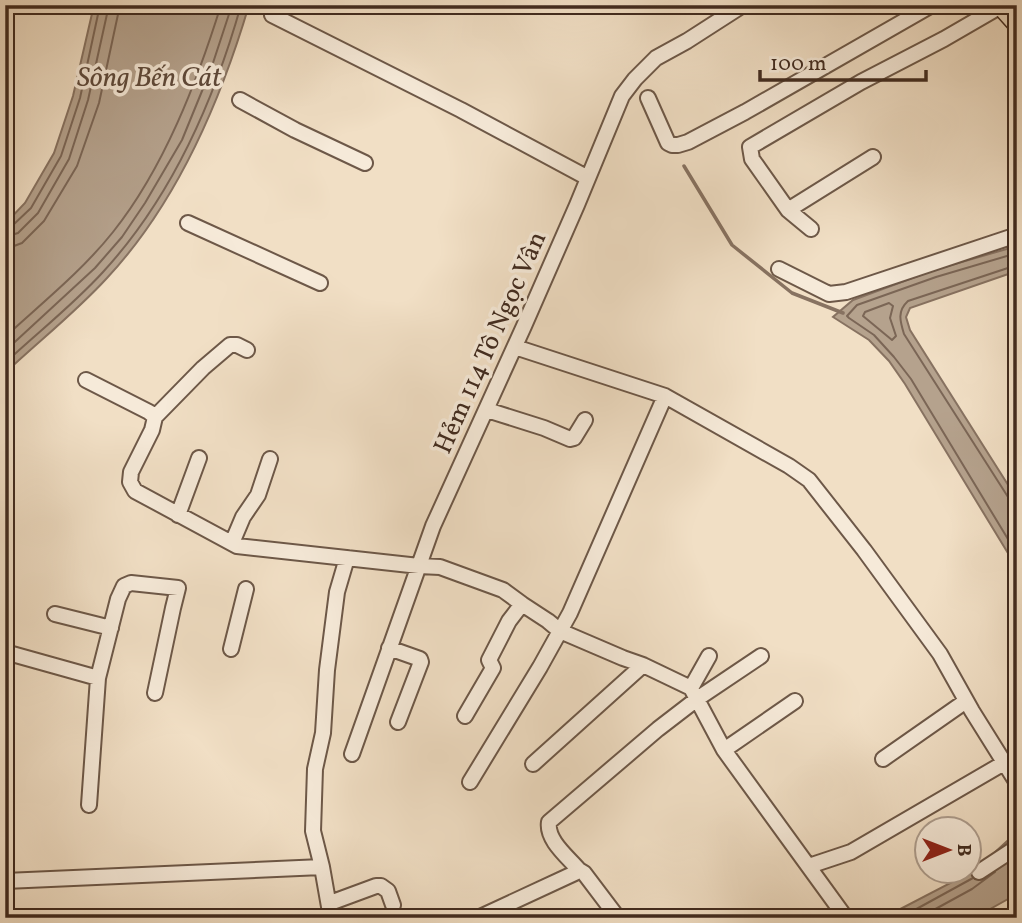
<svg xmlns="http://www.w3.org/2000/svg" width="1022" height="923" font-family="Vollkorn,serif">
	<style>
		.water { fill: #b5a28d; stroke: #877261; stroke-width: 2 }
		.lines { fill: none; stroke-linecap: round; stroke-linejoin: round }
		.shore { stroke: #7b6656; stroke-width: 2 }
		.stream { stroke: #877261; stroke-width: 3.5 }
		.minor-casing { stroke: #6d5848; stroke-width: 18 }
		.major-casing { stroke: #412b1f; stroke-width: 21 }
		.minor { stroke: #f6ead9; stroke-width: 14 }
		.major { stroke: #f1dfc5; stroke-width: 18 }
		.labels { text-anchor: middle; stroke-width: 7; stroke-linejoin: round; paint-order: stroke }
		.street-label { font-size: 26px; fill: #412b1f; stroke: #f6ead9 }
		.water-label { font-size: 28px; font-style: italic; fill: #5e493a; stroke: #f6ead9 }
	</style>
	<rect width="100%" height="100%" fill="#f1dfc5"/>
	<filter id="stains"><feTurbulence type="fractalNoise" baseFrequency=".00286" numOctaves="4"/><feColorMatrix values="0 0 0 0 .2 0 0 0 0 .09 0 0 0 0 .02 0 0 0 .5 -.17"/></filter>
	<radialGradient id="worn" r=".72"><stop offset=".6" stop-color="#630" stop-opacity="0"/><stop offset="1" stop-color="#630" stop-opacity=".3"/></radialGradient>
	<path class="water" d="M94,5H249C220,103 177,203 107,278C76,312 39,341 5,373V224L25,203L54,153L73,96Z
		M1017,246V271L910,308L906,317L910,330L1017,499V568L905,384L889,361L869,340L833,317L853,300L934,270Z
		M1017,832V894L974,918H883L964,876L993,854Z"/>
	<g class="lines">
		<path class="shore" d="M5,228L12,226L31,208L61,156L80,98L100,5
			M5,237L18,233L38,213L69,159L88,100L109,5
			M5,247L14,246L22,243L44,221L77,166L99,103L120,5
			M1017,253L936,277L857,305L847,316L849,318L874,335L894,357L911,379L1017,554
			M1017,265L908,301C897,311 900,321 904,334L1008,497L1012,500L1017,501
			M889,303L893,306L890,318L896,336L892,340L863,316L865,312Z
			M5,337C42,303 82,271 113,232C164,168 197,82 221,5
			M5,351L95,268L122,237L145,203L182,140L211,69L232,5
			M5,363C37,333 73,305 103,272C171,198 214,101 241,5
			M900,918L973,878
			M919,918L972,889L995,872"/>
		<path class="stream" d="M684,166L732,245L792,293L843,313"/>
		<defs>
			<path id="minor" d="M272,15L461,110L588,178
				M648,98L668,143L672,145H678L688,142L745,112L932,5
				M240,100L295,130L365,163
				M788,210L873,157
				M188,223L320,283
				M811,229L788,210L752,159L750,147L861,82L944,39L1001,6
				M779,269L829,294L846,292L1017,235
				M515,347L665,396L789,466L809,480L864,550L940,654L972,711L1017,783
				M86,380L149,412L155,417L152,430L131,472L130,482L135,491L237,546L419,566L440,567L503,590L522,604
				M487,410L544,428L570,439L574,438L585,420
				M155,417L203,368L230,345H237L247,350
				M178,515L199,458
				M232,543L243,517L258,495L270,459
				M55,614L111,628
				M389,648L420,659L421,662L398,722
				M231,649L246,589
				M5,652L98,678
				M691,688L709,656
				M465,716L493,668L489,660L509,621L522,604L548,621L560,631L623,658L643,665L691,688L724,750L846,918
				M724,750L795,701
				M352,754L433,526L524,326L577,205L622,96L635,79L656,58L687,41L743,5
				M883,759L966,701
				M533,764L643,665
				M470,782L540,667L570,613L665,396
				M89,805L98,678L118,599L124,586L131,583L178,588L173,608L155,693
				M809,866L851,852L1004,763
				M579,870L584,873L618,918
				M979,872L1017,847
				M5,881L322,867
				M330,903L376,886H381L388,891L393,905
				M331,918L322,867L313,831L315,769L323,733L327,670L337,592L347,558
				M478,918L575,873L579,870C568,857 546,840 549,822L658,729L697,699L761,656"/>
			<path id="major" d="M1000,5L1017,24"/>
		</defs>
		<use href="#minor" class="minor-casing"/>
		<use href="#major" class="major-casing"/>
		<use href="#minor" class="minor"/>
		<use href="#major" class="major"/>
	</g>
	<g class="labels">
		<g class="street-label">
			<text transform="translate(489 342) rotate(-66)" y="9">Hẻm 114 Tô Ngọc Vân</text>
		</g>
		<g class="water-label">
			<text x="149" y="86">Sông Bến Cát</text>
		</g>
	</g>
	<rect width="1022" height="923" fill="none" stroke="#f1dfc5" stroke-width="28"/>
	<rect x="7" y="7" width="1008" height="909" fill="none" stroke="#412b1f" stroke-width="3.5"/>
	<rect x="14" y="14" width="994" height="895" fill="none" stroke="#412b1f" stroke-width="2"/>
	<g transform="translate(948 850) rotate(90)"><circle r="33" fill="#f6ead9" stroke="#ae9e8f" stroke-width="2"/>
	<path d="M0-5L12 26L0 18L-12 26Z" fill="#8f2418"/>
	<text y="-10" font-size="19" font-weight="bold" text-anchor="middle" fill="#412b1f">B</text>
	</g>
	<path d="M760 70v10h166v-10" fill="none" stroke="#412b1f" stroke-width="3.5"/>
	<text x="770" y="70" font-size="21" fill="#412b1f" stroke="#f6ead9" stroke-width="5" paint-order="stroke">100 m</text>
	<rect width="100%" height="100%" filter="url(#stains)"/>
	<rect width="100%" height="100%" fill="url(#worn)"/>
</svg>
